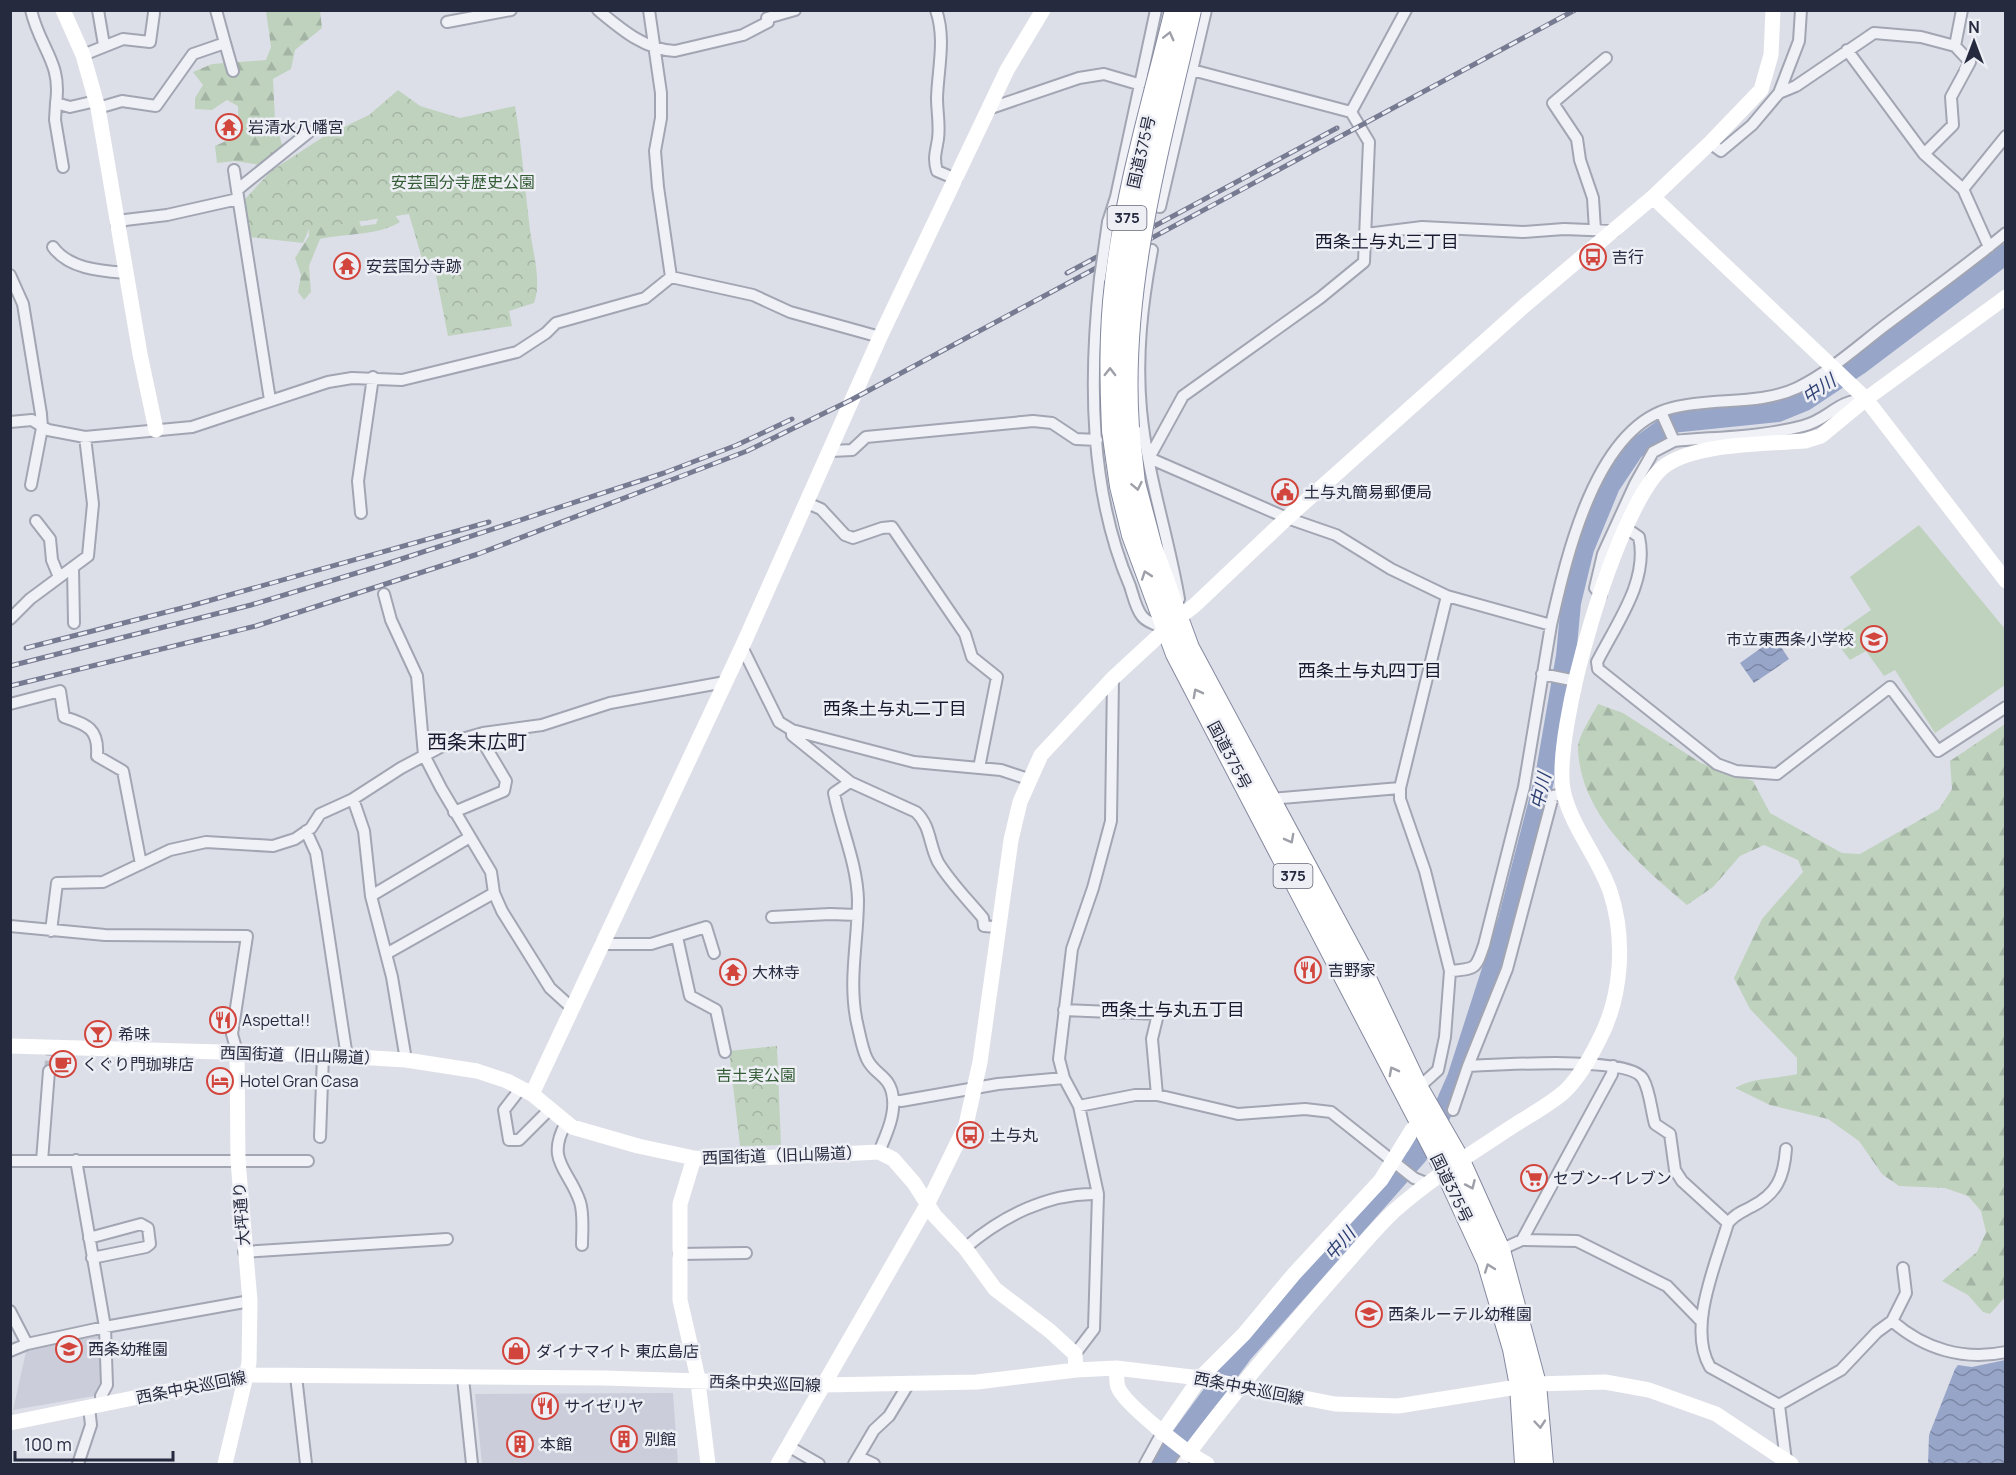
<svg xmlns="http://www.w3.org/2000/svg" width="2016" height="1475" font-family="Manrope,'Noto Sans JP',sans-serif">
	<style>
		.built { fill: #cbceda }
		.forest { fill: url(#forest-firs) }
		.park { fill: url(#park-crowns) }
		.garden { fill: #bfd2be }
		.water { fill: url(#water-waves) }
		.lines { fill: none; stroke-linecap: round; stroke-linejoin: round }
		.river { stroke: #97a5c9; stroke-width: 20 }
		.street-tunnel { stroke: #b8bbc6; stroke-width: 10; stroke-dasharray: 10 5; stroke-linecap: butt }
		.street-casing { stroke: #a2a5b2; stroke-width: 14 }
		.highway-casing { stroke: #84899f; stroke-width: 22 }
		.street { stroke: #f0f1f6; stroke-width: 10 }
		.secondary { stroke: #fff; stroke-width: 15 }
		.highway { stroke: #fff; stroke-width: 20 }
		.rail-casing { stroke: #767b92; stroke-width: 5 }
		.rail { stroke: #edeff5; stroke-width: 3; stroke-dasharray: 9; stroke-linecap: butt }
		.street-bridge-casing { stroke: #a2a5b2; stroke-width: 14; stroke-linecap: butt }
		.highway-bridge-casing { stroke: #84899f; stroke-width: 22; stroke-linecap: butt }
		.street-bridge { stroke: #f0f1f6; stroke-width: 10 }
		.highway-bridge { stroke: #fff; stroke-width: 20 }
		.oneway { stroke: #9d9fa9 }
		.labels { text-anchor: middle; stroke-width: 5; stroke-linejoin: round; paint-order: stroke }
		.shield { fill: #edeff5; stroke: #626576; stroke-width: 1.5 }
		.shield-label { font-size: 15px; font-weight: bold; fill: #262a3f }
		.poi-label { font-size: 16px; fill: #262a3f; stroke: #edeff5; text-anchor: start }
		.street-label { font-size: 16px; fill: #262a3f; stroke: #edeff5 }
		.park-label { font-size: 16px; fill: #335b34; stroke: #edeff5 }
		.neighbourhood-label { font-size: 18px; fill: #191c30; stroke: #edeff5 }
		.water-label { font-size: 18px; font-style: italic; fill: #2f4074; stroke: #edeff5 }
		.quarter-label { font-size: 20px; fill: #191c30; stroke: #edeff5 }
	</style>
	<defs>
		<pattern id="forest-firs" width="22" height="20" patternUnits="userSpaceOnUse" patternTransform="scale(1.5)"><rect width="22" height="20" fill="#bfd2be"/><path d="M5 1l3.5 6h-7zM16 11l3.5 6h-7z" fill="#a4b4a4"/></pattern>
		<pattern id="park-crowns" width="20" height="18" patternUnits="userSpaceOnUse" patternTransform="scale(1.5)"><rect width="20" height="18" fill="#bfd2be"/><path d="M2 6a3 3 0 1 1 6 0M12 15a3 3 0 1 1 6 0" fill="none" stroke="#a4b4a4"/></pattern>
		<pattern id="water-waves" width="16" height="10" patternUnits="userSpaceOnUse" patternTransform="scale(1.5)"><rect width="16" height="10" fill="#97a5c9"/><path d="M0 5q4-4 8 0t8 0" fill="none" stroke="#7b87a5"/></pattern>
	</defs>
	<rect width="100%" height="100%" fill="#dddfe8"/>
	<path class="built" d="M103,1331L104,1383L100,1395L13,1410L27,1347Z
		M673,1393L678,1464H482L475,1394Z"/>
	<path class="forest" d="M266,11H320L322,28L295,50L291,69L273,79L275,120L285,155L268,166L235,161L217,163L215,146L239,135L238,106L227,100L212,110L195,109V98L203,85L193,72L212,64L266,60L271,47Z
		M349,196L361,226L376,224L380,213L394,214L400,222C377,236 347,233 320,239L309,266L311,292L304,300L298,292L301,275L295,258L309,236V222Z
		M1598,704L1623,713L1701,763L1753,781L1770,813L1842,853L1860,854L1939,809L1952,789L1950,761L2005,724L2006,1296L1990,1314L1983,1312L1968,1295L1942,1281L1977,1252L1986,1232L1981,1211L1968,1196L1945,1188L1899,1186L1882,1174L1859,1141L1828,1119L1770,1105L1735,1088C1753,1077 1777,1079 1797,1074V1058L1750,1009L1734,978L1762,919L1803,872L1798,860L1764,845L1740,856L1713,887L1687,905C1641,866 1581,816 1578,750C1577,737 1592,716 1598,704Z"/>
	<path class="park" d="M398,90L420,106L460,118L515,106C522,148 525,189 530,230C533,254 542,281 534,303L509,311L512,326L448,336L435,270L423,262L409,214L309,229L303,243L249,237L245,199L271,171L323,137L369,115Z
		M777,1046L781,1145L740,1146L729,1051Z"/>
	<path class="garden" d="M1919,525L2005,629V685L1935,733L1895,670L1884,676L1866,651L1850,660L1832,637L1871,610L1850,577Z"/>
	<path class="water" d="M1775,638L1789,659L1754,683L1740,663Z
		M2005,1360V1464H1928L1929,1435L1955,1369L1958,1365L1972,1367Z"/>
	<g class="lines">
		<path class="river" d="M1161,1464L1242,1354L1417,1156L1438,1121L1457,1078L1508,920L1545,777L1566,656L1571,603L1584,549L1610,486L1634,450L1671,423L1778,412L1805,401L1859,365L2006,254"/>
		<path class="street-tunnel" d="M49,1071L51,1049"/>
		<defs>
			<path id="street" d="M31,10C40,49 62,62 56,103L70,107L96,101
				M98,10L104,45
				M598,10C621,29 645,50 675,51L743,35L768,22L767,18L795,10
				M649,10L661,93V118L655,151L658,187L671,277
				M936,10C946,39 938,68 937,98C937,111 940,126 938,139C936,152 933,158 937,171L956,179
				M447,22L511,10
				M225,43L233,71
				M1847,50L1924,154L1963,189
				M83,55L123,39L150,42L154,13
				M1779,93L1799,41L1801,10
				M56,103L55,120L63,167
				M98,108L122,101L156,106L193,54L225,43L216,10
				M988,109L1079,78L1104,74L1138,84L1192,70L1351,112L1369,142L1364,262L1320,298L1183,396L1149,458
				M1351,112L1406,10
				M1710,143L1721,151L1752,125L1779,93L1796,86L1874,33L1921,37L1955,46L1962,10
				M1924,154L1953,125L1951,97L1970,62L1955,46
				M234,170L237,190
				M1116,197L1160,207L1206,10
				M1108,222L1116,197L1156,10
				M117,225L125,220L167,215L238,199
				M1595,230L1593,198L1580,160L1577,139L1553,103L1606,58
				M1366,234L1422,227L1523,232L1564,229L1614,231
				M53,247C69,269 101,271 126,273
				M1989,247L1963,189L2006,136
				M1152,250C1142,304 1136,355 1141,410C1147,474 1168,535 1179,599
				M10,275L23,304L41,414L42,428L31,485
				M1100,278C1089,379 1089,491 1130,586C1133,595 1136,609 1142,616C1146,622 1159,626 1166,629
				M270,400L237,190L309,132
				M10,422L32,420L48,430L85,437L192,427L328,382L352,378L402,380L517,352L546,333L556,323L645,298L671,277L753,295L790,312L880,337
				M1674,441C1716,437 1762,437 1803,426C1830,419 1835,401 1866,399
				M831,451L852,450L866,437L1033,421L1052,423L1076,439L1097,440
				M1149,458L1287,518L1336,535L1391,569L1447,596L1400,788L1269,799
				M807,503L821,509L845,535L853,538L882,528L892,527L965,634L972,657L997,677L979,768
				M361,513L358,481L373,377
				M36,521L50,539L52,560L59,577
				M1626,528L1639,537C1649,581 1616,624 1597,662L1598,669L1717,764L1736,771L1777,774L1890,687L1938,751L2006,707
				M73,567L74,623
				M384,594L391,620L417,676L424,755L441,788L491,872L494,893L502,911L550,988L572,1008
				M1601,595L1595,588L1603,554L1635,484L1653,452L1674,441L1661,412
				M1447,596L1551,625L1524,787L1484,945C1476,969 1476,969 1450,971
				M10,619L30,599L88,556L93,504L85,437
				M1551,625C1566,559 1595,427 1672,408C1713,397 1758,406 1797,388C1828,373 1856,348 1883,327C1924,296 1966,266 2006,233
				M742,647L779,722L792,730L914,762L1001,770L1028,779
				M1542,674L1576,681
				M1113,678L1111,821L1093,888L1072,949L1059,1059L1064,1078L1079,1106L1135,1095H1157L1238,1114L1305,1109L1331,1112L1414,1178L1426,1183
				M10,704L60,691L64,717C88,725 99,729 97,756L123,771L141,864
				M792,730V735L850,782L916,812C931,826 929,845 938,862C950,882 968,900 983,918L984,926L997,927
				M850,782L834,793C841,829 857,863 858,900C858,942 848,981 857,1023C860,1035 862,1049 867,1059C875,1076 891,1075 893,1099C895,1117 885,1137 879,1152
				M1400,788V799L1425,871L1450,971L1445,1037L1438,1070L1418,1088
				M353,799L364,831L371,896L392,977L406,1060
				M454,812L504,791L506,781L484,744L483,733
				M306,831L316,853L347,1057
				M371,896L470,837
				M772,917L830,914L857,915
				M10,926L105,935L247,936L232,1034L237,1052
				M51,931L57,883L103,882L170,850L206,842L273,846L295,839L311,828L320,814L353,799L401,768L448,743L483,733L542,725L610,703L725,682
				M677,937L690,996L716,1010L725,1052
				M602,944H651L706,927L714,953
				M386,954L494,893
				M1064,1010L1158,1014L1152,1039L1157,1095
				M1468,1066C1496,1065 1630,1055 1643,1079C1650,1091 1651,1110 1655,1124L1670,1134L1675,1170L1682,1181L1728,1223C1716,1264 1687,1328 1710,1367L1779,1405
				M521,1088L504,1110L509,1140H519L550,1109
				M893,1099L901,1101L998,1084L1064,1078
				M1453,1110L1468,1066L1507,969L1553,796L1564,794
				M566,1123C545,1161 569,1169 580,1202C584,1215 582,1231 582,1245
				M320,1137L323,1055
				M76,1160L105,1327L107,1385L101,1396L102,1404
				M10,1161H308
				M42,1161L49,1071
				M1728,1223C1735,1214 1742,1212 1751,1207C1777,1194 1784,1177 1786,1149
				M89,1238L141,1224L148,1228L150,1244L146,1247L92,1258
				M1522,1240L1612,1074L1613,1066
				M965,1248C1001,1217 1049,1192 1098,1194
				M1500,1250L1522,1240L1577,1241L1667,1286L1700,1320
				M244,1252L447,1239
				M679,1254L746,1253
				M10,1311L27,1344
				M1892,1321L1906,1293L1903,1268
				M10,1351L27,1344L105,1327L250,1301
				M1075,1354L1094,1329L1098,1194L1079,1106
				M296,1376L306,1464
				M463,1378L472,1464
				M1779,1405L1841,1370L1877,1332L1892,1321C1924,1349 1964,1361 2006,1352
				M1779,1405L1786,1461
				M788,1446L819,1464
				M859,1457L874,1464
				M78,1464L91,1425L89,1407
				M854,1464L874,1430L889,1416L909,1383
				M1145,1464L1162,1433
				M1181,1464L1188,1454"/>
			<path id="highway" d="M1129,428L1135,483L1152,547L1189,648L1362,970L1418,1088L1460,1161L1500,1250L1536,1384L1543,1464
				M1112,430L1120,486L1132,535L1176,654L1445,1170L1487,1261L1513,1349L1520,1386L1525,1464"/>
		</defs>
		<use href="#street" class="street-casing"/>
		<use href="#highway" class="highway-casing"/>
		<use href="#street" class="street"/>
		<path class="secondary" d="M63,10L83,55L98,108L140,354L156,430
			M1653,197L1866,399L2006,581
			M10,1046L323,1055L406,1060L477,1071L507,1081L532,1094L572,1127L638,1146L694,1158L738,1159L879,1152L893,1159L914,1183L935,1216L965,1248L995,1289L1050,1331L1075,1354L1076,1370
			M532,1094L742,647L880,337L1007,70L1043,10
			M694,1158L680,1204V1300L697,1374L708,1464
			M1116,1368C1117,1374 1116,1381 1118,1387C1123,1403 1189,1455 1207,1464
			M10,1423L247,1375L604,1378L823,1385L977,1382L1076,1370L1116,1368L1200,1378L1335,1404L1398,1406L1536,1384L1605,1382L1649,1390L1716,1414L1791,1464
			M1162,1433L1200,1378L1244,1334L1294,1274L1381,1180L1412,1130L1420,1123
			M1188,1454C1234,1392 1283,1335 1334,1277C1353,1256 1372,1232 1393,1212C1430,1179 1472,1153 1513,1126C1530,1115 1549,1105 1564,1092C1577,1080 1590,1058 1598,1042C1622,998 1626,939 1610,891C1598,857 1573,829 1564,794C1549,738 1619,497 1666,465C1699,443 1766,444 1805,441L1821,436L1866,399L2006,297
			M225,1464L249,1363L250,1301L238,1161L237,1052
			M778,1464L927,1205L966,1125L980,1062L1011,840L1020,802L1041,755L1113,678L1177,619L1195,605L1287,518L1524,306L1653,197L1710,143L1761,90L1771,55L1773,10"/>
		<use href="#highway" class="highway"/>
		<defs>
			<path id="rail" d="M1067,273L1337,128
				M26,648L190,606L489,522
				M10,666L251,605L383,565L664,473L737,445L792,419
				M10,686L256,626L478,554L747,451L851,400L1575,10"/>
		</defs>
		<use href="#rail" class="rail-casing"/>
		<use href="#rail" class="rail"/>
		<defs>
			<path id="street-bridge" d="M1100,278L1108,222"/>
			<path id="highway-bridge" d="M1129,428C1119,287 1160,147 1191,10
				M1112,430C1110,381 1109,332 1115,283C1125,192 1153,100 1175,10"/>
		</defs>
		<use href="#street-bridge" class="street-bridge-casing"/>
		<use href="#highway-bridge" class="highway-bridge-casing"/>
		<use href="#street-bridge" class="street-bridge"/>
		<use href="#highway-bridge" class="highway-bridge"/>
	</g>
	<defs><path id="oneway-chevron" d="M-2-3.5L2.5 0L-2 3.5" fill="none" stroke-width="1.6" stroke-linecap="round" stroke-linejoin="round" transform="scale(1.5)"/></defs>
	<g class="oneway">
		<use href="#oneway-chevron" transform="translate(1169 36) rotate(-76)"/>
		<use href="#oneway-chevron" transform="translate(1110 372) rotate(-89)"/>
		<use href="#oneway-chevron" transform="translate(1137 486) rotate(78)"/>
		<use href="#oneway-chevron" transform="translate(1146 575) rotate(-109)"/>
		<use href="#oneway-chevron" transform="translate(1197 693) rotate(-118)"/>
		<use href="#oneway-chevron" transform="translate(1290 839) rotate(62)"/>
		<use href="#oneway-chevron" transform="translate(1393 1071) rotate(-118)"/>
		<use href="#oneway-chevron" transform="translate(1471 1185) rotate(66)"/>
		<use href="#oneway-chevron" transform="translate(1489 1268) rotate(-110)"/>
		<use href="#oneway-chevron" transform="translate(1540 1424) rotate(85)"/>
	</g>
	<defs>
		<symbol id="temple-ring" viewBox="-11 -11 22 22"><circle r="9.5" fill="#edeff5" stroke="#d2453d" stroke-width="1.5"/><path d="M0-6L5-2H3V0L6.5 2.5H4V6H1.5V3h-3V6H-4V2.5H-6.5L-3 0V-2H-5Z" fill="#d2453d"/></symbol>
		<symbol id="bus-ring" viewBox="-11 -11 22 22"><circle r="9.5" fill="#edeff5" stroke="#d2453d" stroke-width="1.5"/><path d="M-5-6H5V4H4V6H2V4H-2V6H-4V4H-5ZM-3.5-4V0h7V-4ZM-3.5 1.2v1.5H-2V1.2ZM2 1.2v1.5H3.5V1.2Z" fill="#d2453d"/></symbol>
		<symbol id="civic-ring" viewBox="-11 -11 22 22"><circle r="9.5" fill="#edeff5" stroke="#d2453d" stroke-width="1.5"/><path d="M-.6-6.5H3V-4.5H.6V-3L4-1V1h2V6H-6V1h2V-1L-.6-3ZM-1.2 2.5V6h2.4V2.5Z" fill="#d2453d"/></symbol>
		<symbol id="school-ring" viewBox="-11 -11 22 22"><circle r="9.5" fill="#edeff5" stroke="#d2453d" stroke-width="1.5"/><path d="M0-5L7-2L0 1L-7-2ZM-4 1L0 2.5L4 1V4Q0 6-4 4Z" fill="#d2453d"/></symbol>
		<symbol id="restaurant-ring" viewBox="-11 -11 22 22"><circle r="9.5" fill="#edeff5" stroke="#d2453d" stroke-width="1.5"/><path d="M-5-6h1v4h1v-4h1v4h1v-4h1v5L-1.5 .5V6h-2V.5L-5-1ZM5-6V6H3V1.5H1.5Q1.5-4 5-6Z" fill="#d2453d"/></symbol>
		<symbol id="bar-ring" viewBox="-11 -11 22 22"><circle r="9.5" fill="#edeff5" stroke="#d2453d" stroke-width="1.5"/><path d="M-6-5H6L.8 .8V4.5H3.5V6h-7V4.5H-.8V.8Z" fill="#d2453d"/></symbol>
		<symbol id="cafe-ring" viewBox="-11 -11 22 22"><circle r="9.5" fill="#edeff5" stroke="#d2453d" stroke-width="1.5"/><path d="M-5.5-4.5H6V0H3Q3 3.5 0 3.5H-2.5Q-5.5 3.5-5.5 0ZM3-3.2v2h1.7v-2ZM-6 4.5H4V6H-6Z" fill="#d2453d"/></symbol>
		<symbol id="hotel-ring" viewBox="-11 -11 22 22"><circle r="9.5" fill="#edeff5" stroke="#d2453d" stroke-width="1.5"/><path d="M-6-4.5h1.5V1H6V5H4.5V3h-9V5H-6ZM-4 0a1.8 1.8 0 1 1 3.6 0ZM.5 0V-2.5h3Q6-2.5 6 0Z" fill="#d2453d"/></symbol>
		<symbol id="supermarket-ring" viewBox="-11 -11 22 22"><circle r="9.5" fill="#edeff5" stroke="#d2453d" stroke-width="1.5"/><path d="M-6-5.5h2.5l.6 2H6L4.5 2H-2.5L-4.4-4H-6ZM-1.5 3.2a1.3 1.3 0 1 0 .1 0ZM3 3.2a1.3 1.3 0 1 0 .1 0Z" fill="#d2453d"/></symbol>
		<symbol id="shop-ring" viewBox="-11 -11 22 22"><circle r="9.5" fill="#edeff5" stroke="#d2453d" stroke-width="1.5"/><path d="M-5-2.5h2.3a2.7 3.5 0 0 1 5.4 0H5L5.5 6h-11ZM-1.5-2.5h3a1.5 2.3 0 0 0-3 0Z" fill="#d2453d"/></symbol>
		<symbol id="building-ring" viewBox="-11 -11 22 22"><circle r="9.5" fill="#edeff5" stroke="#d2453d" stroke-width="1.5"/><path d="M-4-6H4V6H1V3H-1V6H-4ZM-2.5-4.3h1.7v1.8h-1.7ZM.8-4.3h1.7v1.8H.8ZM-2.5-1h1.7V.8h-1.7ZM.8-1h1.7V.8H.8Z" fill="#d2453d"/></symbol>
	</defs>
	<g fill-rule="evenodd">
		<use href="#temple-ring" x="214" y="112" width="30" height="30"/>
		<use href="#bus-ring" x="1578" y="242" width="30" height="30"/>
		<use href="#temple-ring" x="332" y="251" width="30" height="30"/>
		<use href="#civic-ring" x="1270" y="477" width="30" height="30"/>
		<use href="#school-ring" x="1859" y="624" width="30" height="30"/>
		<use href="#restaurant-ring" x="1293" y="955" width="30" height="30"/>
		<use href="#temple-ring" x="718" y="957" width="30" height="30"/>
		<use href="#restaurant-ring" x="208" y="1005" width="30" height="30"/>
		<use href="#bar-ring" x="83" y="1019" width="30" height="30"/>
		<use href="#cafe-ring" x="48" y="1049" width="30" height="30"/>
		<use href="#hotel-ring" x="205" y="1066" width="30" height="30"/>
		<use href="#bus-ring" x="955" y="1120" width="30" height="30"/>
		<use href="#supermarket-ring" x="1519" y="1163" width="30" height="30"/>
		<use href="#school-ring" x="1354" y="1299" width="30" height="30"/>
		<use href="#school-ring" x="54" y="1334" width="30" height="30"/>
		<use href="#shop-ring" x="501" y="1336" width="30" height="30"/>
		<use href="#restaurant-ring" x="530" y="1391" width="30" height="30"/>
		<use href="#building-ring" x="609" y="1424" width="30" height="30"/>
		<use href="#building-ring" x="505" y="1429" width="30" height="30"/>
	</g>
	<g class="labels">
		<g class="shield">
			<rect x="1107.5" y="206" width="39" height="24" rx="4.5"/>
			<rect x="1273.5" y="864" width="39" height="24" rx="4.5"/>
		</g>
		<g class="shield-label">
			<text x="1127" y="223">375</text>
			<text x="1293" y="881">375</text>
		</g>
		<g class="poi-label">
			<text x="248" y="133">岩清水八幡宮</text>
			<text x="1612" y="263">吉行</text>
			<text x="366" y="272">安芸国分寺跡</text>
			<text x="1304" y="498">土与丸簡易郵便局</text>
			<text x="1854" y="645" text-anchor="end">市立東西条小学校</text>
			<text x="1328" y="976">吉野家</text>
			<text x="752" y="978">大林寺</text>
			<text x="242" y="1026">Aspetta!!</text>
			<text x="118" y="1040">希味</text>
			<text x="82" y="1070">くぐり門珈琲店</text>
			<text x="240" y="1087">Hotel Gran Casa</text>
			<text x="990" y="1141">土与丸</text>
			<text x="1553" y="1184">セブン-イレブン</text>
			<text x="1388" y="1320">西条ルーテル幼稚園</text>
			<text x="88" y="1355">西条幼稚園</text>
			<text x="536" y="1357">ダイナマイト 東広島店</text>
			<text x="564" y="1412">サイゼリヤ</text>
			<text x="644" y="1445">別館</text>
			<text x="540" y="1450">本館</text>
		</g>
		<g class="street-label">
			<text transform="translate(1141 152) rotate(-77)" y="6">国道375号</text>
			<text transform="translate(1230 755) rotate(62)" y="6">国道375号</text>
			<text transform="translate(300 1055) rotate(2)" y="6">西国街道（旧山陽道）</text>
			<text transform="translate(782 1155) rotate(-2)" y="6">西国街道（旧山陽道）</text>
			<text transform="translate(1452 1188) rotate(64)" y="6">国道375号</text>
			<text transform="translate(241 1214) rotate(-94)" y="6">大坪通り</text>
			<text transform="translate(765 1383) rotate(2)" y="6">西条中央巡回線</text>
			<text transform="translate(191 1387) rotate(-11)" y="6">西条中央巡回線</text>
			<text transform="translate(1249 1388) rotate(11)" y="6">西条中央巡回線</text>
		</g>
		<g class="park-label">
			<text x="463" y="188">安芸国分寺歴史公園</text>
			<text x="756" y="1081">吉土実公園</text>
		</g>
		<g class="neighbourhood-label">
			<text x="1387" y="248">西条土与丸三丁目</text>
			<text x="1370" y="677">西条土与丸四丁目</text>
			<text x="895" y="715">西条土与丸二丁目</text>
			<text x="1173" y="1016">西条土与丸五丁目</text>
		</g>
		<g class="water-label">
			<text transform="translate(1819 389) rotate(-34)" y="6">中川</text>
			<text transform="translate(1541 791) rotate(-77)" y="6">中川</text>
			<text transform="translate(1340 1244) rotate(-49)" y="6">中川</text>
		</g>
		<g class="quarter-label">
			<text x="477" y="749">西条末広町</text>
		</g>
	</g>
	<rect width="2016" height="1475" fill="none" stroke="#262a3f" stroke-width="24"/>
	<g transform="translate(1974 42)" stroke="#edeff5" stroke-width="4.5" paint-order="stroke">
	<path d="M0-4.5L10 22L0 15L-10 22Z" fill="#262a3f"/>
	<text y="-9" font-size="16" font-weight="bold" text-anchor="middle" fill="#262a3f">N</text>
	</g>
	<path d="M15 1451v9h158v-9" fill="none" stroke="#262a3f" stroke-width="3"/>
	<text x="24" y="1451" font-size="18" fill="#262a3f" stroke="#edeff5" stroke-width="4.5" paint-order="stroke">100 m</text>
</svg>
